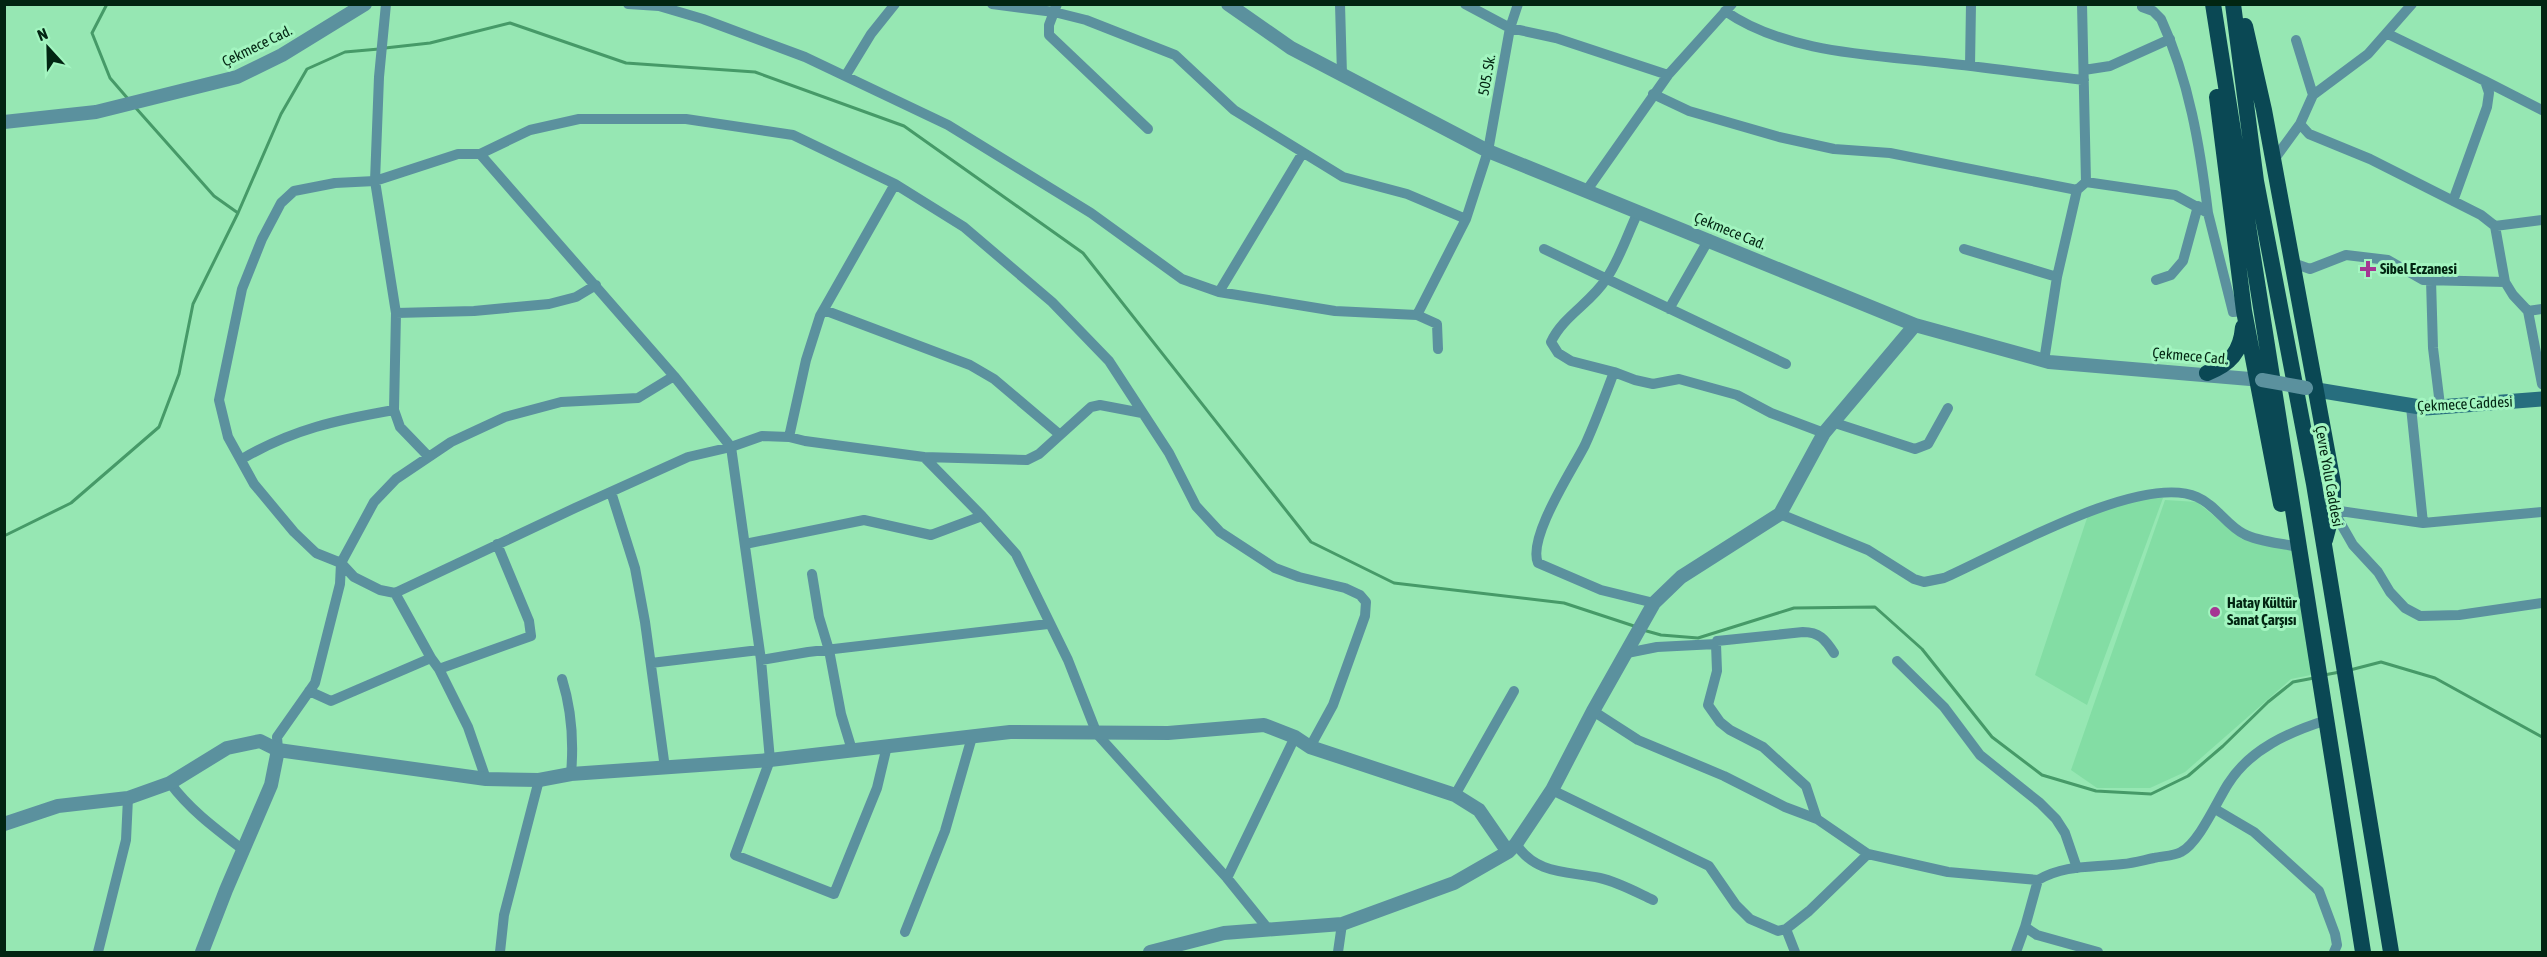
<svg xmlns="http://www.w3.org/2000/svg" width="2547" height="957" font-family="'Asap Condensed',sans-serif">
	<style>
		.built { fill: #83dda4 }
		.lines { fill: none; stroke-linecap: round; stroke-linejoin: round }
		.stream { stroke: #469a68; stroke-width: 3 }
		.minor { stroke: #5b919e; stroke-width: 10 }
		.tertiary { stroke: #5b919e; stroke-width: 14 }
		.secondary { stroke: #276e7e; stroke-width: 15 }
		.trunk { stroke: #0a4854; stroke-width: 16 }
		.tertiary-bridge { stroke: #5b919e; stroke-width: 14 }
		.poi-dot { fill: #a53693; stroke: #a3f5c0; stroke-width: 2 }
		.labels { text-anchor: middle; stroke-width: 6; stroke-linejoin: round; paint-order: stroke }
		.street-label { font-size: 15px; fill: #022512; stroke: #a3f5c0 }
		.poi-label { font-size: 15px; font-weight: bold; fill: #022512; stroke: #a3f5c0; text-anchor: start }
	</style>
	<rect width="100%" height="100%" fill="#96e7b3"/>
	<path class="built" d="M2134,498H2163L2087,705L2035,675L2090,509Z
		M2165,500L2197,502L2242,539L2294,549L2316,674L2291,679L2185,772L2150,788H2097L2071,770Z"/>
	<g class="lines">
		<path class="stream" d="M107,4L92,33L110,78L129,100
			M385,48L430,43L510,23L626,63L755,72L904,126L1083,253L1311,542L1394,583L1564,603L1637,627
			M135,107L214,196L238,213
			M4,536L71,503L159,427L179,374L193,304L238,213L281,114L307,69L345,52L379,49
			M1643,630L1661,635L1698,638L1794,608L1875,607L1922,649L1992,737L2042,775L2096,791L2151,794L2188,776L2223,746L2268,702L2293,682L2314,678
			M2350,670L2381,662L2435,678L2542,737
			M2324,675L2340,672"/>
		<path class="minor" d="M386,4L379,77L375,181L396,313L394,410L400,427L428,456
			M628,4L659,6L703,19L805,57L948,125L1091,213L1182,279L1219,292L1335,311L1417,315L1437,324L1438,349
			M992,4L1054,12L1086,20L1175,55L1234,110L1343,177L1407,194L1466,219
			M1057,4L1049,25V35L1148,129
			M1340,4L1342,75
			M1465,4L1510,28L1556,38L1668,75
			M2082,4L2086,182
			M2142,7L2153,11L2161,19C2189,80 2200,146 2208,213
			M1725,11C1785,53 1873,55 1944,63C1991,68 2037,75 2084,80
			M2388,34L2485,81L2489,93L2487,107L2453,201
			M2296,40L2313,95
			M1970,66L1971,4
			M2084,70L2110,66L2170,39
			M846,75L871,34L895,4
			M2485,81L2542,110
			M1653,94L1689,111L1779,137L1834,149L1890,153L2077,190L2086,182L2175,195L2208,213L2233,312L2244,311
			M2300,124L2309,134L2370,159L2481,215L2495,226L2542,220
			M480,154L674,376
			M2273,161L2300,124L2313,95L2368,54L2412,4
			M1587,190L1668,75L1732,4
			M1638,212C1628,233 1619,261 1606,279C1591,303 1563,316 1551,342L1558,353L1571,361L1614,372L1635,380L1653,384L1679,379L1737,395L1771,413L1824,433
			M2495,226L2505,282L2513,295L2528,311L2542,384
			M1544,249L1786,364
			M1964,249L2057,277
			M2293,263L2310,269L2346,255L2388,260L2423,280L2505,282
			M2156,280L2171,275L2183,261L2198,206
			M2431,280L2433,348L2440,405
			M1219,292L1302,154
			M1669,309L1709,239
			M824,310L970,365L994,379L1059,434
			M2528,311L2542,309
			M396,313L474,311L549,304L576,297L596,285
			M1417,315L1466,219L1488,151L1510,28L1518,4
			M2044,361L2057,277L2077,190
			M1614,372C1605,396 1596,421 1585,445C1573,469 1527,538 1538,563L1601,590L1654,603
			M2411,407L2423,523L2542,512
			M1832,422L1915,449L1928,444L1948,408
			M789,437L806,360L820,316L895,184
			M924,457L1027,460L1039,454L1091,407L1100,405L1142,413
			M242,459C293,429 337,420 394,410
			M611,492L635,568L645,622L665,768
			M2333,510L2353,545L2378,572L2390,592L2405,608L2420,616L2459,615L2542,603
			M2333,510L2423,523
			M1780,514L1868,550L1914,579L1924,582L1944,578C1999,554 2141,472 2197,497C2216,505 2227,526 2244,534C2259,542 2281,543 2298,547
			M745,544L864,520L931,535L982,516
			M812,574L819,617L829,650L841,714L852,750
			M395,593L575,508L688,457L731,447L762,436L789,437L805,441L924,457L982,516L1016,554L1068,660L1097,734L1227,878L1269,930
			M1716,644L1717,671L1708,705L1720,722L1730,730L1763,747L1806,786L1817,819
			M1627,653L1657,647L1716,644L1717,641L1803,632C1819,632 1825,639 1834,653
			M761,660L808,652L1048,624
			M1897,661L1944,707L1980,755L2040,803L2056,819L2065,833L2077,868
			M651,663L759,650
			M439,669L531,636L529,621L497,544
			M562,679C572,711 574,740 571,774
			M309,691L331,701L431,658
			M1593,711L1638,740L1724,776L1785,807L1817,819L1868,854L1948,872L2038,880C2066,864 2092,868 2123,864C2133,863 2144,860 2154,858C2162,856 2174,856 2181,852C2199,843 2217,801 2228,784C2250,749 2289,732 2327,720
			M278,750L277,737L315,683L340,584L341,563L374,502L396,479L451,442L505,417L561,402L638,398L674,376L731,447L761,660L770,760L735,855L834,894L877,788L887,746
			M486,779L468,727L439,669L431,658L395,593L380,590L354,577L341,563L316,553L294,532L254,484L228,437L219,400L242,289L262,239L281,203L294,191L335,183L375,181L458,154H480L530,130L579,119H686L793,135L895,184L964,227L1052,302L1109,361L1169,453L1196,506L1220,532L1275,568L1299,577L1345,588L1360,595L1366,602L1365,616L1333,705L1310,747
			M170,783C190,810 216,829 242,849
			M1552,790L1709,866L1736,905L1750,919L1778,931L1786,929L1809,911L1868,854
			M1455,795L1514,691
			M2215,809L2254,832L2319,891L2335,934L2337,945L2334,952
			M1516,844C1536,875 1568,871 1600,878C1618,882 1636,892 1653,900
			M1227,878L1295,737
			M2038,880L2025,927L2037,935L2098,952
			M1786,929L1795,952
			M905,932L945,831L972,737
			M98,952L126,840L128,798
			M500,952L504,915L539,780
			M1338,952L1342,924
			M2016,952L2025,927"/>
		<path class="tertiary" d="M1228,4L1291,48L1488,151L1915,325L2049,362L2262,380
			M4,122L96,112L237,77L282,55L365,4
			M4,824L58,806L128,798L170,783L227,748L260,741L278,750L486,779L539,780L571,774L770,760L1010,732L1168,733L1264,725L1295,737L1310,747L1455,795L1479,810L1508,852
			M202,952L226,890L271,785L278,750
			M1150,952L1224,933L1342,924L1454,883L1508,852L1516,844L1552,790L1593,711L1654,603L1681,577L1780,514L1824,433L1915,325"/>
		<path class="secondary" d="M2317,390L2426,408L2542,399"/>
		<path class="trunk" d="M2213,4L2363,952
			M2233,4L2256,181L2314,484L2391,952
			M2245,26L2264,110L2333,483V510L2325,540
			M2217,97L2244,311L2281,504
			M2207,373C2230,364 2241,352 2243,327"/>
		<path class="tertiary-bridge" d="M2262,380L2306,388"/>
	</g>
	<g class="poi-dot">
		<path d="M2365 260h6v6h6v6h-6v6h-6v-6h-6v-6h6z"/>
		<circle cx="2215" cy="612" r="6"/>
	</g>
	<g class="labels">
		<g class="street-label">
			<text transform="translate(257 46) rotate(-26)" y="5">Çekmece Cad.</text>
			<text transform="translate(1487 75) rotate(-80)" y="5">505. Sk.</text>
			<text transform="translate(1730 231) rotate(22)" y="5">Çekmece Cad.</text>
			<text transform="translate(2190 356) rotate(5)" y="5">Çekmece Cad.</text>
			<text transform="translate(2465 404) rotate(-3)" y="5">Çekmece Caddesi</text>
			<text transform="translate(2329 476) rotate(80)" y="5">Çevre Yolu Caddesi</text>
		</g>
		<g class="poi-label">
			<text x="2380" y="274">Sibel Eczanesi</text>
			<text x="2227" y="608">Hatay Kültür<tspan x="2227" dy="17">Sanat Çarşısı</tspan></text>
		</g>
	</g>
	<rect width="2547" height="957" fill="none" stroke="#022512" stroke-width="12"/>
	<g transform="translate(48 48) rotate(338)" stroke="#a3f5c0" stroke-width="4.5" paint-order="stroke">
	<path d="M0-4.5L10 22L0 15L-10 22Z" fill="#022512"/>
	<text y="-9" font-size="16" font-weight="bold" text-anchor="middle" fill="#022512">N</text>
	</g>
</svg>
